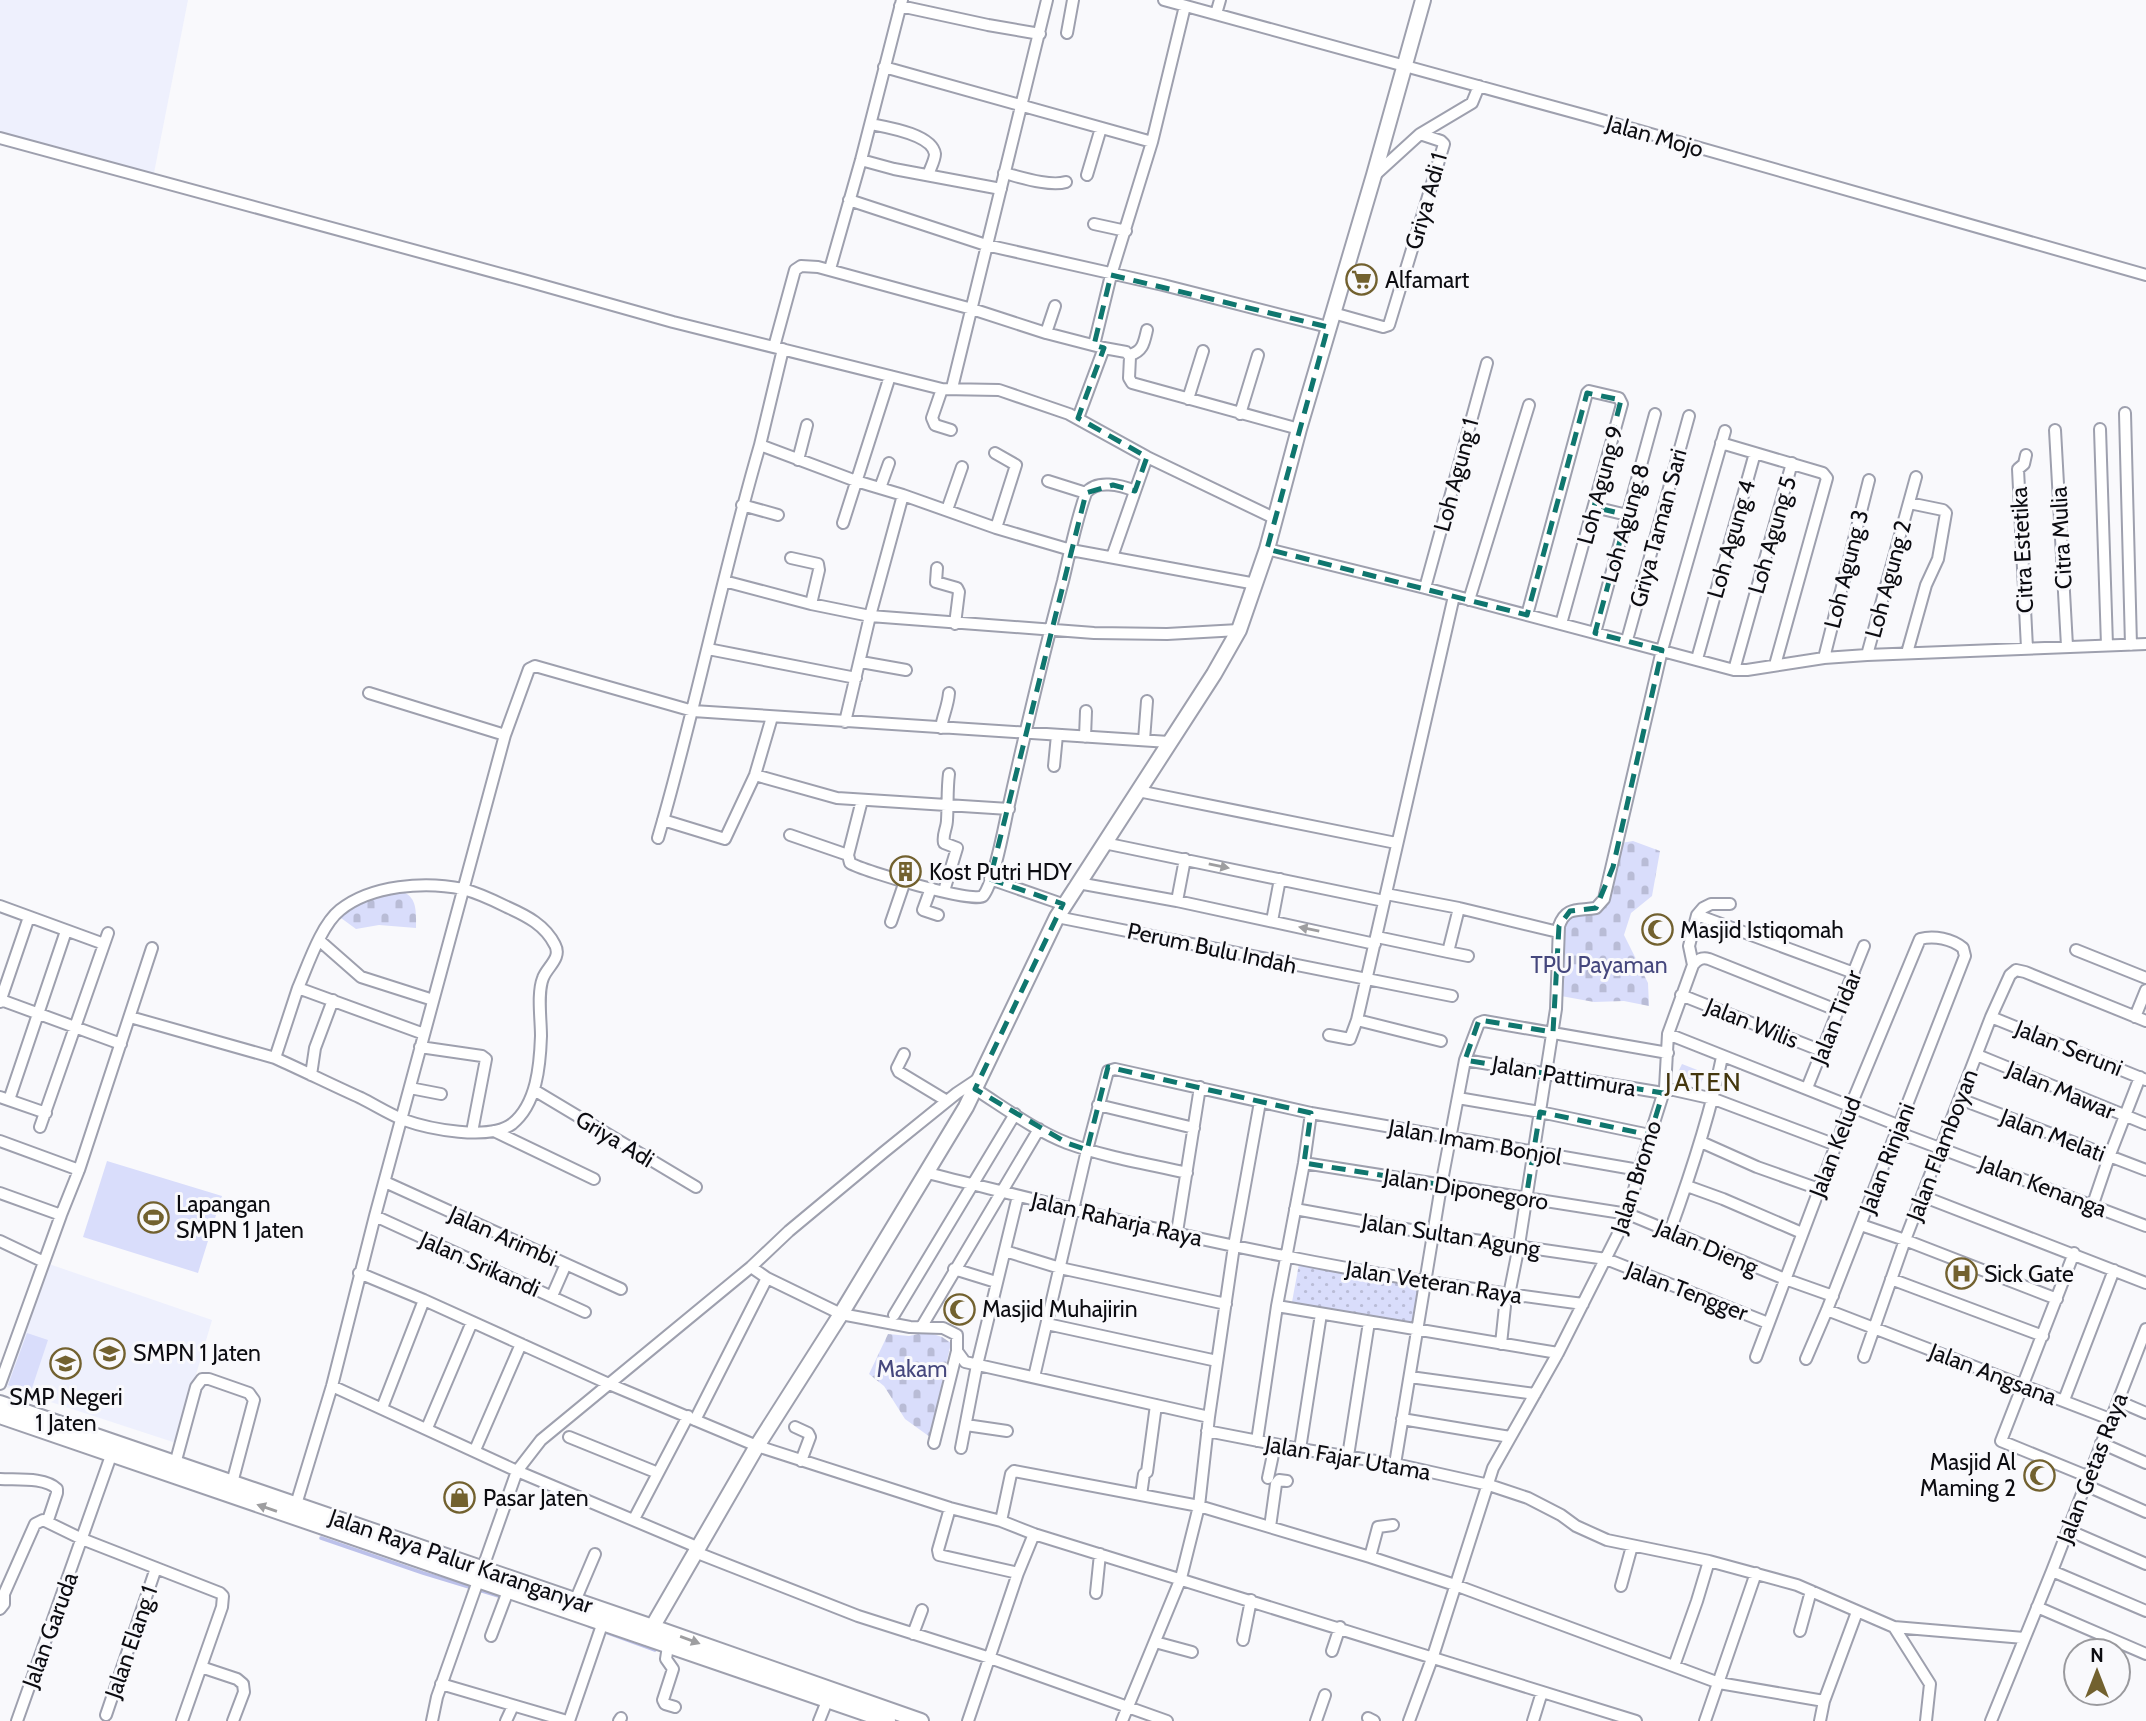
<svg xmlns="http://www.w3.org/2000/svg" width="2146" height="1721" font-family="Cabin,sans-serif">
	<style>
		.built { fill: #eef0fd }
		.grass { fill: url(#grass-dots) }
		.cemetery { fill: url(#cemetery-stones) }
		.green { fill: #d9ddfb }
		.lines { fill: none; stroke-linecap: round; stroke-linejoin: round }
		.stream { stroke: #bcc1ea; stroke-width: 3.5 }
		.minor-casing { stroke: #9ea0ae; stroke-width: 14 }
		.major-casing { stroke: #9ea0ae; stroke-width: 18 }
		.minor { stroke: #fff; stroke-width: 10 }
		.major { stroke: #fff; stroke-width: 14 }
		.oneway { fill: #9e9ea0 }
		.marked { fill: none; stroke: #0f766e; stroke-width: 5; stroke-dasharray: 14 9; stroke-linejoin: round }
		.labels { text-anchor: middle; stroke-width: 6; stroke-linejoin: round; paint-order: stroke }
		.street-label { font-size: 23px; fill: #0c0c11; stroke: #f9f9fc }
		.poi-label { font-size: 23px; fill: #0c0c11; stroke: #f9f9fc; text-anchor: start }
		.park-label { font-size: 23px; fill: #45477d; stroke: #f9f9fc }
		.quarter-label { font-size: 26px; letter-spacing: 2px; fill: #43360d; stroke: #f9f9fc }
	</style>
	<defs>
		<pattern id="grass-dots" width="8" height="8" patternUnits="userSpaceOnUse" patternTransform="scale(1.75)"><rect width="8" height="8" fill="#d9ddfb"/><path d="M2 2h.1M6 6h.1" fill="none" stroke="#b9bcd6" stroke-width="1.8" stroke-linecap="round"/></pattern>
		<pattern id="cemetery-stones" width="16" height="16" patternUnits="userSpaceOnUse" patternTransform="scale(1.75)"><rect width="16" height="16" fill="#d9ddfb"/><path d="M2 7V4a2 2 0 0 1 4 0v3zM10 15v-3a2 2 0 0 1 4 0v3z" fill="#b9bcd6"/></pattern>
	</defs>
	<rect width="100%" height="100%" fill="#f9f9fc"/>
	<path class="built" d="M0,0H188L153,178L0,137Z
		M49,1264L212,1320L176,1443L5,1387Z"/>
	<path class="grass" d="M1299,1264L1419,1285L1413,1324L1292,1302Z"/>
	<path class="cemetery" d="M1633,841L1660,851L1652,896L1631,913L1624,935L1648,983L1649,1006L1624,1001L1594,1002L1561,996C1562,982 1559,932 1566,922C1572,915 1593,912 1603,908L1621,843Z
		M400,891C418,896 416,912 416,928L379,925L356,929L341,918C349,900 382,895 400,891Z
		M927,1332L942,1337L951,1343L930,1437L905,1419L884,1386L869,1374L888,1334L909,1336Z"/>
	<path class="green" d="M1682,1064L1705,1073L1701,1083L1677,1074Z
		M107,1161L222,1196L198,1273L83,1237Z
		M27,1333L48,1340L30,1394L8,1385Z"/>
	<g class="lines">
		<path class="stream" d="M321,1538L423,1573L502,1597
			M589,1626L655,1650"/>
		<defs>
			<path id="minor" d="M1164,0L1591,117L2146,275
				M900,6L988,25L1040,34
				M1216,14L1220,0
				M1067,33L1073,0
				M884,67L1152,142
				M871,124C886,127 932,134 935,154C935,160 930,169 928,175
				M0,138L527,281L673,322L942,389L999,390L1069,414L1147,457L1274,518
				M861,160L894,169L1001,189
				M1004,173C1020,177 1050,187 1066,182
				M1087,175L1101,128
				M1375,175L1420,134L1472,103L1479,86
				M849,200L986,245L1163,285L1328,327
				M1094,224L1126,231
				M830,269L861,160L902,0
				M1333,313L1383,327L1389,325L1444,144L1441,141L1420,134
				M1046,333L1055,306
				M1094,345L1111,275L1152,142L1185,6
				M774,347L795,270L801,266L818,267L972,309L1046,333L1104,348L1126,352L1130,357L1129,378L1132,383L1299,429
				M783,349L760,445L856,481L903,495L996,528L1071,550L1256,584
				M1130,355C1143,351 1144,343 1147,330
				M952,388L1047,0
				M942,389L932,418L935,425L951,430
				M1188,399L1203,351
				M2125,413L2131,645
				M1240,414L1258,355
				M1078,418L1104,348
				M2100,429L2107,645
				M2055,430L2067,646
				M995,453L1016,465L996,528
				M1755,453L1823,473L1827,478L1775,665
				M2026,455L2024,464L2018,469L2027,648
				M798,460L807,425
				M1048,481L1086,493
				M880,488L889,463
				M742,505L778,515
				M1594,507L1627,515
				M947,510L962,467
				M843,523L890,376
				M1267,549L1425,588L1734,670H1747L1824,658L1867,655L2146,644
				M1112,557L1147,457
				M791,558L818,564L819,570L811,604
				M937,568L936,582L957,588L959,592L955,624
				M724,581L811,604L870,616L1094,633L1167,634L1239,630
				M1425,588L1487,363
				M1469,600L1529,405
				M1527,615L1587,393L1589,391L1619,398L1622,404L1561,624
				M1595,633L1655,414
				M1627,640L1689,416
				M708,649L856,678
				M1907,653L1926,585L1938,559L1946,513L1943,510L1909,503
				M1867,655L1916,477
				M1824,658L1869,480
				M1697,659L1755,453L1721,443
				M861,662L906,670
				M1734,670L1792,463
				M369,693L505,735
				M845,722L870,616L903,495
				M941,728C943,715 948,706 949,693
				M1085,737L1086,711
				M1144,740L1147,701
				M1054,766L1057,735
				M755,775L837,798L1009,809
				M1138,791L1396,843
				M862,800L848,855L850,863C863,871 975,904 983,896C994,883 1004,827 1008,809C1025,733 1043,656 1063,581C1070,552 1076,521 1086,493C1096,479 1121,485 1135,491
				M663,820L725,839L755,775L772,717
				M790,835L848,855
				M658,838C696,708 722,575 760,445
				M1104,843L1384,901
				M990,879L1065,905
				M1078,883L1177,901L1375,944
				M931,888L923,910L938,915
				M944,891L957,848L944,843C942,835 947,828 947,820C948,805 947,789 949,774
				M1386,894L1459,908L1558,932
				M1177,901L1185,859
				M0,906L104,944
				M1459,908L1448,952L1468,956
				M1697,915L1854,973
				M1057,917L1452,996
				M1272,921L1280,879
				M891,922L905,881
				M1377,937L1448,952
				M320,941L361,977L433,1000
				M2076,950L2146,978
				M1693,965C1698,959 1702,957 1709,959L1839,1011
				M1681,995L1822,1051
				M1,1000L121,1044
				M0,1002L29,917
				M130,1017L275,1058L298,988
				M1991,1017L2146,1080
				M2135,1017L2146,990
				M1357,1020L1441,1041
				M1668,1034L1900,1126
				M1329,1035L1350,1039L1357,1020L1454,596
				M420,1047L482,1056L486,1059L472,1132
				M904,1054L897,1068L899,1072L947,1101
				M1977,1055L2146,1124
				M275,1058C304,1071 332,1085 361,1098C375,1105 389,1114 404,1120C429,1129 489,1141 512,1124C537,1104 540,1065 541,1036C541,1019 537,993 543,978C547,967 562,958 555,945C545,925 527,916 507,907C493,900 478,893 463,889C425,881 371,885 340,910C321,925 308,965 298,988L424,1034
				M1465,1060L1663,1093
				M311,1075L315,1048L333,1000
				M410,1088L441,1094
				M1665,1088L1714,1099L1836,1145
				M1807,1088L1864,946
				M975,1089C1005,1108 1034,1130 1067,1143C1105,1157 1148,1164 1187,1173
				M534,1090L696,1187
				M0,1097L46,1113
				M1458,1098L1540,1112L1650,1135
				M1960,1099L2146,1170
				M9,1100L66,931
				M1098,1105L1194,1128
				M40,1127L108,933
				M494,1131L594,1179
				M1897,1132L2146,1226
				M0,1141L79,1170
				M1701,1142L1757,1167L1819,1189
				M1304,1163L1628,1214L1785,1279L1833,1296
				M927,1173C1045,1202 1164,1233 1284,1256C1383,1276 1483,1291 1583,1304
				M385,1182L621,1289
				M1687,1186L1723,1199L1802,1233
				M0,1193L61,1215
				M1922,1196L2146,1283
				M2093,1204L2109,1157L2140,1077
				M1295,1209L1433,1234L1606,1259L1768,1323
				M375,1216L585,1312
				M1861,1225L1905,1240L2057,1299
				M1670,1231C1691,1173 1710,1116 1722,1057
				M1177,1232L1200,1087
				M0,1241L44,1262
				M1005,1251L1060,1268L1226,1304
				M2074,1253L2001,1441L2089,1477
				M954,1269L996,1282
				M359,1273L424,1300L609,1384L757,1446L950,1508L1001,1521L1034,1534L1636,1721
				M767,1278L841,1314L910,1327L943,1328L957,1335V1351L965,1362L1209,1417
				M1891,1279L2043,1336
				M1509,1295L1519,1245L1556,1009L1559,926C1566,906 1578,911 1596,908L1604,899L1662,650L1725,431
				M552,1296L566,1264
				M1277,1306L1558,1353
				M1827,1310L2110,1419
				M894,1315L1015,1114
				M1047,1324L1217,1361
				M922,1326L1039,1129
				M1501,1344L1505,1306
				M1756,1357L1851,1105L1920,939C1934,935 1952,939 1963,948L1965,956L1827,1310L1806,1359
				M1864,1357L1905,1240L1991,1017L2010,975L2016,970L2025,972L2146,1021
				M1034,1377L1087,1150L1108,1071L1115,1069L1311,1113L1639,1170
				M1410,1377L1535,1394
				M0,1384L61,1215L79,1170L152,948
				M332,1386L517,1471L697,1547
				M2064,1400L2114,1270
				M2118,1401L2146,1413
				M382,1408L424,1300
				M1402,1419L1510,1437
				M695,1420L767,1278L751,1267
				M966,1425L1007,1431
				M795,1427L808,1433L810,1437L801,1461
				M427,1428L472,1322
				M1207,1431L1300,1449L1395,1464L1489,1485L1528,1498L1561,1515L1576,1526L1607,1540L1709,1561L1797,1585L1894,1627L2024,1638
				M569,1437L658,1473
				M1257,1441L1277,1306L1304,1163L1311,1113
				M934,1443L957,1351
				M2101,1443L2146,1463
				M961,1448L977,1365L1018,1196
				M1300,1449L1321,1314
				M475,1450L521,1344
				M1348,1456L1369,1322
				M175,1464L196,1387L202,1379H209L249,1393L254,1400L232,1483
				M1395,1464L1441,1186L1465,1060L1479,1023L1484,1021L1668,1053
				M1268,1478L1275,1445
				M0,1479C17,1480 45,1477 57,1489V1493L48,1520
				M2085,1485L2146,1512
				M1141,1495L1144,1474L1147,1472L1156,1405
				M950,1508L938,1550L939,1555L1018,1573
				M294,1511L332,1386L375,1216L505,735L529,669L535,666L693,711L1169,742
				M634,1519L688,1416
				M1001,1521L1011,1474L1014,1471L1199,1506L1370,1557L1455,1585L1719,1683L1824,1701L1857,1612
				M1270,1527L1276,1484L1279,1480L1287,1481
				M2068,1530L2146,1564
				M695,1552L858,1616L990,1658L1167,1721
				M1370,1557L1378,1527L1393,1525
				M482,1570L517,1471L541,1440L751,1267L789,1231L884,1152L957,1093L978,1079
				M2052,1571L2146,1611
				M1621,1586L1632,1546
				M1096,1593L1100,1554
				M575,1601L595,1554
				M2037,1607L2146,1654
				M0,1609L4,1604V1594L35,1524L43,1520L82,1539L220,1593L223,1596L222,1607L182,1721
				M1894,1627L1930,1684L1926,1721
				M1800,1631L1811,1591
				M913,1634L922,1610
				M491,1636L508,1591
				M1243,1640L1251,1600
				M1155,1642L1192,1652
				M668,1646L666,1659L673,1669L663,1700L665,1704L675,1707
				M1332,1651L1340,1627
				M1674,1666L1697,1601L1709,1561
				M201,1667L237,1679L243,1684L244,1692L233,1721
				M441,1684L567,1721
				M106,1715L156,1568
				M1368,1718L1374,1721
				M17,1721L113,1450
				M432,1721L437,1697L478,1581
				M506,1721L513,1706
				M569,1721L603,1622
				M619,1721L621,1718
				M819,1721L829,1696
				M968,1721L1018,1573L1034,1534
				M1122,1721L1181,1578L1199,1506L1209,1417L1234,1246L1260,1102
				M1316,1721L1325,1695
				M1409,1721L1433,1656L1493,1468L1558,1353L1628,1214L1639,1170L1665,1088L1668,1034L1693,965L1689,946L1697,915L1703,908L1711,904H1730
				M1533,1721L1542,1692
				M1705,1721L1756,1573
				M1820,1721L1824,1701
				M1991,1721L2052,1571L2146,1329"/>
			<path id="major" d="M0,1403L653,1627L921,1721
				M0,1416L888,1721
				M646,1638L757,1446L841,1314L966,1107L1057,917L1214,674L1239,630L1267,549L1299,429L1374,175L1423,0"/>
		</defs>
		<use href="#minor" class="minor-casing"/>
		<use href="#major" class="major-casing"/>
		<use href="#minor" class="minor"/>
		<use href="#major" class="major"/>
	</g>
	<defs><path id="oneway-solid" d="M-6-.8H1V-3.2L6.5 0L1 3.2V.8H-6Z" transform="scale(1.75)"/></defs>
	<g class="oneway">
		<use href="#oneway-solid" transform="translate(1219 866) rotate(12)"/>
		<use href="#oneway-solid" transform="translate(1309 929) rotate(-168)"/>
		<use href="#oneway-solid" transform="translate(267 1508) rotate(-161)"/>
		<use href="#oneway-solid" transform="translate(690 1640) rotate(20)"/>
	</g>
	<path class="marked" d="M1111,275L1328,327L1267,549L1527,615L1587,393L1621,400L1594,507L1627,515L1595,633L1662,650L1613,867L1596,908L1570,911L1559,926L1553,1032L1479,1020L1465,1060L1663,1093L1650,1135L1540,1112L1526,1198L1304,1163L1311,1113L1108,1067L1087,1150L1067,1143L975,1089L1063,904L990,879L1086,493L1113,485L1135,491L1147,457L1078,418L1104,348L1094,345Z"/>
	<defs>
		<symbol id="supermarket-ring" viewBox="-11 -11 22 22"><circle r="9.5" fill="#f9f9fc" stroke="#72612f" stroke-width="1.5"/><path d="M-6-5.5h2.5l.6 2H6L4.5 2H-2.5L-4.4-4H-6ZM-1.5 3.2a1.3 1.3 0 1 0 .1 0ZM3 3.2a1.3 1.3 0 1 0 .1 0Z" fill="#72612f"/></symbol>
		<symbol id="building-ring" viewBox="-11 -11 22 22"><circle r="9.5" fill="#f9f9fc" stroke="#72612f" stroke-width="1.5"/><path d="M-4-6H4V6H1V3H-1V6H-4ZM-2.5-4.3h1.7v1.8h-1.7ZM.8-4.3h1.7v1.8H.8ZM-2.5-1h1.7V.8h-1.7ZM.8-1h1.7V.8H.8Z" fill="#72612f"/></symbol>
		<symbol id="mosque-ring" viewBox="-11 -11 22 22"><circle r="9.5" fill="#f9f9fc" stroke="#72612f" stroke-width="1.5"/><path d="M3.5-4.9A6 6 0 1 0 3.5 4.9A5 5 0 1 1 3.5-4.9Z" fill="#72612f"/></symbol>
		<symbol id="stadium-ring" viewBox="-11 -11 22 22"><circle r="9.5" fill="#f9f9fc" stroke="#72612f" stroke-width="1.5"/><path d="M0-5a6.5 5 0 1 0 0 10a6.5 5 0 1 0 0-10ZM-3.5-1.8h7v3.6h-7Z" fill="#72612f"/></symbol>
		<symbol id="hospital-ring" viewBox="-11 -11 22 22"><circle r="9.5" fill="#f9f9fc" stroke="#72612f" stroke-width="1.5"/><path d="M-5-5h3v3.5h4V-5h3V5h-3V1.5h-4V5h-3Z" fill="#72612f"/></symbol>
		<symbol id="school-ring" viewBox="-11 -11 22 22"><circle r="9.5" fill="#f9f9fc" stroke="#72612f" stroke-width="1.5"/><path d="M0-5L7-2L0 1L-7-2ZM-4 1L0 2.5L4 1V4Q0 6-4 4Z" fill="#72612f"/></symbol>
		<symbol id="shop-ring" viewBox="-11 -11 22 22"><circle r="9.5" fill="#f9f9fc" stroke="#72612f" stroke-width="1.5"/><path d="M-5-2.5h2.3a2.7 3.5 0 0 1 5.4 0H5L5.5 6h-11ZM-1.5-2.5h3a1.5 2.3 0 0 0-3 0Z" fill="#72612f"/></symbol>
	</defs>
	<g fill-rule="evenodd">
		<use href="#supermarket-ring" x="1344" y="262" width="35" height="35"/>
		<use href="#building-ring" x="888" y="854" width="35" height="35"/>
		<use href="#mosque-ring" x="1640" y="912" width="35" height="35"/>
		<use href="#stadium-ring" x="136" y="1200" width="35" height="35"/>
		<use href="#hospital-ring" x="1944" y="1256" width="35" height="35"/>
		<use href="#mosque-ring" x="942" y="1292" width="35" height="35"/>
		<use href="#school-ring" x="92" y="1336" width="35" height="35"/>
		<use href="#school-ring" x="48" y="1346" width="35" height="35"/>
		<use href="#mosque-ring" x="2022" y="1458" width="35" height="35"/>
		<use href="#shop-ring" x="442" y="1480" width="35" height="35"/>
	</g>
	<g class="labels">
		<g class="street-label">
			<text transform="translate(1655 136) rotate(16)" y="8">Jalan Mojo</text>
			<text transform="translate(1426 201) rotate(-74)" y="8">Griya Adi 1</text>
			<text transform="translate(1456 475) rotate(-75)" y="8">Loh Agung 1</text>
			<text transform="translate(1600 485) rotate(-75)" y="8">Loh Agung 9</text>
			<text transform="translate(1625 523) rotate(-74)" y="8">Loh Agung 8</text>
			<text transform="translate(1658 528) rotate(-75)" y="8">Griya Taman Sari</text>
			<text transform="translate(1772 535) rotate(-74)" y="8">Loh Agung 5</text>
			<text transform="translate(2061 538) rotate(-93)" y="8">Citra Mulia</text>
			<text transform="translate(1731 539) rotate(-74)" y="8">Loh Agung 4</text>
			<text transform="translate(2022 550) rotate(-93)" y="8">Citra Estetika</text>
			<text transform="translate(1846 569) rotate(-76)" y="8">Loh Agung 3</text>
			<text transform="translate(1888 579) rotate(-75)" y="8">Loh Agung 2</text>
			<text transform="translate(1212 948) rotate(12)" y="8">Perum Bulu Indah</text>
			<text transform="translate(1836 1017) rotate(-68)" y="8">Jalan Tidar</text>
			<text transform="translate(1752 1023) rotate(22)" y="8">Jalan Wilis</text>
			<text transform="translate(2069 1048) rotate(22)" y="8">Jalan Seruni</text>
			<text transform="translate(1564 1076) rotate(10)" y="8">Jalan Pattimura</text>
			<text transform="translate(2061 1090) rotate(23)" y="8">Jalan Mawar</text>
			<text transform="translate(2053 1135) rotate(21)" y="8">Jalan Melati</text>
			<text transform="translate(615 1139) rotate(31)" y="8">Griya Adi</text>
			<text transform="translate(1475 1142) rotate(10)" y="8">Jalan Imam Bonjol</text>
			<text transform="translate(1942 1145) rotate(-69)" y="8">Jalan Flamboyan</text>
			<text transform="translate(1835 1147) rotate(-69)" y="8">Jalan Kelud</text>
			<text transform="translate(1887 1158) rotate(-69)" y="8">Jalan Rinjani</text>
			<text transform="translate(1636 1177) rotate(-72)" y="8">Jalan Bromo</text>
			<text transform="translate(2043 1186) rotate(21)" y="8">Jalan Kenanga</text>
			<text transform="translate(1466 1189) rotate(9)" y="8">Jalan Diponegoro</text>
			<text transform="translate(1117 1219) rotate(13)" y="8">Jalan Raharja Raya</text>
			<text transform="translate(1451 1235) rotate(9)" y="8">Jalan Sultan Agung</text>
			<text transform="translate(503 1236) rotate(24)" y="8">Jalan Arimbi</text>
			<text transform="translate(1707 1247) rotate(23)" y="8">Jalan Dieng</text>
			<text transform="translate(480 1264) rotate(24)" y="8">Jalan Srikandi</text>
			<text transform="translate(1434 1282) rotate(9)" y="8">Jalan Veteran Raya</text>
			<text transform="translate(1687 1291) rotate(21)" y="8">Jalan Tengger</text>
			<text transform="translate(1993 1374) rotate(21)" y="8">Jalan Angsana</text>
			<text transform="translate(1348 1458) rotate(10)" y="8">Jalan Fajar Utama</text>
			<text transform="translate(2092 1468) rotate(-69)" y="8">Jalan Getas Raya</text>
			<text transform="translate(461 1561) rotate(19)" y="8">Jalan Raya Palur Karanganyar</text>
			<text transform="translate(50 1630) rotate(-70)" y="8">Jalan Garuda</text>
			<text transform="translate(131 1642) rotate(-71)" y="8">Jalan Elang 1</text>
		</g>
		<g class="poi-label">
			<text x="1385" y="288">Alfamart</text>
			<text x="929" y="880">Kost Putri HDY</text>
			<text x="1680" y="938">Masjid Istiqomah</text>
			<text x="176" y="1212">Lapangan<tspan x="176" dy="26">SMPN 1 Jaten</tspan></text>
			<text x="1984" y="1282">Sick Gate</text>
			<text x="982" y="1317">Masjid Muhajirin</text>
			<text x="133" y="1361">SMPN 1 Jaten</text>
			<text x="66" y="1405" text-anchor="middle">SMP Negeri<tspan x="66" dy="26">1 Jaten</tspan></text>
			<text x="2016" y="1470" text-anchor="end">Masjid Al<tspan x="2016" dy="26">Maming 2</tspan></text>
			<text x="483" y="1506">Pasar Jaten</text>
		</g>
		<g class="park-label">
			<text x="1599" y="973">TPU Payaman</text>
			<text x="912" y="1377">Makam</text>
		</g>
		<g class="quarter-label">
			<text x="1704" y="1091">JATEN</text>
		</g>
	</g>
	<g transform="translate(2097 1672)"><circle r="33" fill="#f9f9fc" stroke="#9a9a9e" stroke-width="2"/>
	<path d="M0-5L12 26L0 18L-12 26Z" fill="#72612f"/>
	<text y="-10" font-size="19" font-weight="bold" text-anchor="middle" fill="#0c0c11">N</text>
	</g>
</svg>
